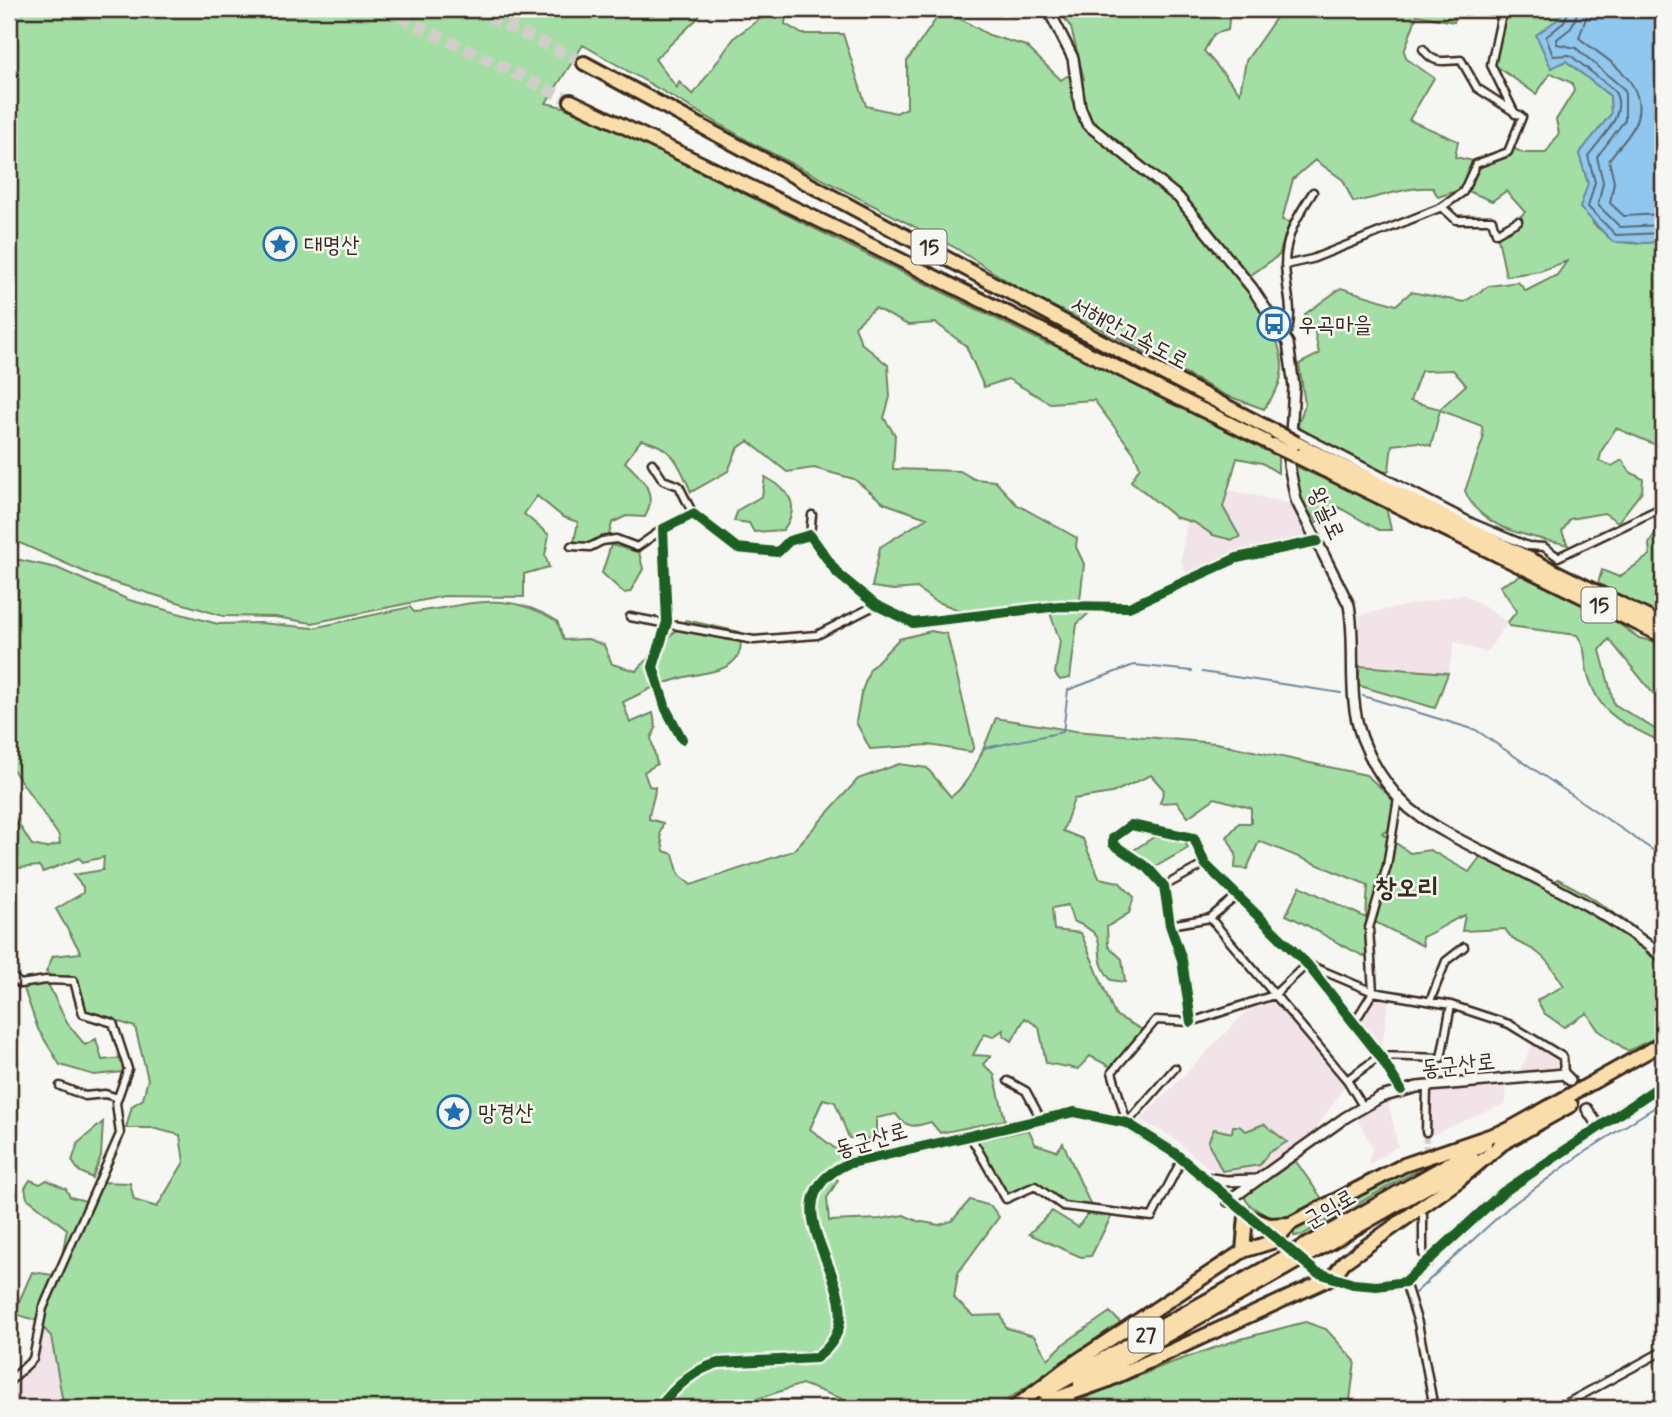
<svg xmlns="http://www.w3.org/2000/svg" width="1672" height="1417" font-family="Mynerve,'Poor Story',sans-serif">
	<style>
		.built { fill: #f2e3e9 }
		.green { fill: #a3dfa5; stroke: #6f8462; stroke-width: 2; fill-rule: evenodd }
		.water { fill: #8fc7ee; stroke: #6d889b; stroke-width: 2 }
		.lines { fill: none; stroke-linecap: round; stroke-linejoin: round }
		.shore { stroke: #5d6971; stroke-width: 2 }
		.stream { stroke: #6d889b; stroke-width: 2 }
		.street-tunnel { stroke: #d1cdc8; stroke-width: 6; stroke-dasharray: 6 3; stroke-linecap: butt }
		.secondary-tunnel { stroke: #d1cdc8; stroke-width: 9; stroke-dasharray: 9 4.5; stroke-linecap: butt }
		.highway-tunnel { stroke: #d1cdc8; stroke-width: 12; stroke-dasharray: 12 6; stroke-linecap: butt }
		.street-casing { stroke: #3b2a1e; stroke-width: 11 }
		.secondary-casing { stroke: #3b2a1e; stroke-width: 14 }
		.highway-casing { stroke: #3b2a1e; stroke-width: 18 }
		.street { stroke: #f6f6f2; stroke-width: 6 }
		.secondary { stroke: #f6f6f2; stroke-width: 9 }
		.highway { stroke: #f9deab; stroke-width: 12 }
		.highway-bridge-casing { stroke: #3b2a1e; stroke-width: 18; stroke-linecap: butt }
		.highway-bridge { stroke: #f9deab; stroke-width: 12 }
		.cycleway-casing { stroke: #f6f6f2; stroke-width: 15 }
		.cycleway { stroke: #1b5e20; stroke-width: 10 }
		.labels { text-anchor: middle; stroke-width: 5; stroke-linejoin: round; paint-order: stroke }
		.shield { fill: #f6f6f2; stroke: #73675e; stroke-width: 2 }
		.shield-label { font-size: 21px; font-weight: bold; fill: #3b2a1e }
		.poi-label { font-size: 23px; fill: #3b2a1e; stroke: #f6f6f2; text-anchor: start }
		.street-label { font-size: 23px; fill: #3b2a1e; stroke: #f6f6f2 }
		.quarter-label { font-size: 26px; font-weight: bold; fill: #3b2a1e; stroke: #f6f6f2 }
	</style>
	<rect width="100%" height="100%" fill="#f6f6f2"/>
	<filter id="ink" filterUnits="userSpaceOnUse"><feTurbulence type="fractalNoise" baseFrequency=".0143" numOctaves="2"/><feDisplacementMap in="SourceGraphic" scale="14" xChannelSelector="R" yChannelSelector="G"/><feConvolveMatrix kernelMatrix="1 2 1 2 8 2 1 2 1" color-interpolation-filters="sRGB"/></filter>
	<g filter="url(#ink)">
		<path class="built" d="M1228,490L1293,504L1311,540L1236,555L1188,577L1181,561L1187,520L1213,535L1232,540L1223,507Z
			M1464,594L1508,622L1486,653L1455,642L1448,673L1360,666L1359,615Z
			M1374,993L1389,998L1381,1053L1357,1023Z
			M1273,998L1346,1084L1311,1137L1264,1170L1240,1177L1210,1169L1172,1137L1140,1120L1246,1012Z
			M1534,1040L1561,1058V1072L1519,1073Z
			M1506,1084V1103L1429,1136L1424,1088Z
			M1388,1101L1398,1146L1368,1165L1372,1146L1356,1117Z
			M43,1327L51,1336L64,1408H9V1381L33,1363Z"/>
		<path class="green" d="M9,9H700L699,17L655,59L677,88L679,82L693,95L735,37L768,13V9H787L785,24L802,34H843L866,106L896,113L907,108V61L943,9L989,35L1026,46L1061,80L1067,76L1084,79L1071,28L1058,9H1230L1228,30L1214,34L1204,51L1240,93L1246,61L1282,9H1457L1454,22L1417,15L1404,52L1407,59L1434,78L1409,120L1458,141L1455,157L1473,161L1462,189L1438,197L1433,188C1405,186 1381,198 1353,202L1343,180L1315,160L1293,179L1282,220L1290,222L1279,255L1248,277L1201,214L1184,201L1188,218C1217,254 1291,327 1281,376C1279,389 1271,398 1264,409L1225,395L1105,331L1031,296L954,247L754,144L583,45L546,103L563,107L642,143L1049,345L1054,337L1278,453V473L1262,463L1237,458L1223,507L1240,537L1232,540L1213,535L1195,523L1175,517L1131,481L1140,467L1134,453L1094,400L1050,403L1008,379L984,387L966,346L936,323L908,325L875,308L855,326L861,343L888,365L890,397L884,418L895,435L893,469L960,471L974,479L995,481L1016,504L1077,538L1076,547L1084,564L1080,600L964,612L933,600L917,588L893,590L872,587L880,547L927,518L884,503L854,479L814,468L787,472L748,441L737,449L728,471L691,492C680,465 672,445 641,440L625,462C643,479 658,493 645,517L626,516L612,523L608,539L591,544L574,542L578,522L563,517L537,496L524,514L549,535L545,555L549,567L524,574V597L444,596L312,623L275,617L223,616L96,577L20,543L9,547Z
			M1506,9H1565L1558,19L1551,68L1566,61L1610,96L1611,114L1579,154L1588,183L1593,224C1617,245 1632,247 1663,240V448L1616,428L1602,450L1599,461L1612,466L1622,460L1630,472L1643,479L1642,491L1618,522L1604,513L1570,519L1562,532L1568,545C1531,536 1481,531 1465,491L1483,439L1482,426L1440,410L1431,446L1418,442L1392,445L1389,470L1382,473L1297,428L1305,404L1299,364L1319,354L1315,333L1305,314L1341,288L1396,305L1411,292L1464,302L1489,286L1518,282L1526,291L1557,275L1567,261L1540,271L1506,276L1498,238L1525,212L1506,191L1492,201L1468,191L1481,166L1501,158L1513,148L1523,153H1546L1559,133L1556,120L1574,91L1572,83L1551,73L1536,94L1495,65ZM1453,370L1466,385L1440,409L1410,401L1421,371Z
			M1293,465L1386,507L1391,530H1379L1338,507L1317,522L1300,500Z
			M765,477C789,490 802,505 783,530L754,532L749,523L734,521L738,510L762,496Z
			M1663,484V619L1598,583L1602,570L1619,577L1650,555L1649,544L1663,519L1657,505Z
			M611,545L639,552L643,569L630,592L624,593L602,573Z
			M11,558L57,568L129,600L218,624L261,623L313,628L410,607L414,612C473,605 504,589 557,621L564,640L588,639L604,645L612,664L636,671L686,620L740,632C747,672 713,670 685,677C673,680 666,685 654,681L652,688L623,702L630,723L653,713L656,728L651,738L657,764L644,772L649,786L655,787C655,800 649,807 649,819L663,823L660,833L664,851L673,854L679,875L691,885L793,851L858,779L899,764L927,768L951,797C974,780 985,744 996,718L1075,731L1216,743L1366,775L1394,799L1391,836L1384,831L1382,833L1410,853L1430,850L1469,872L1481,856L1542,887L1558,879L1586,894L1634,927L1647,953L1663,965V1034L1628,1051L1598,1030L1587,1013L1564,1027L1544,1013L1537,1000L1564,986C1556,974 1548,959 1535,951C1520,941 1516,946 1505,929L1462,931L1465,915C1449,921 1438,931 1422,937L1423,946L1367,918L1366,957C1338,945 1314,927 1286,915L1300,886L1366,918L1368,885L1259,841L1247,869L1235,868L1236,854L1227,837L1239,823H1251V808L1215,798L1188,817L1177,802L1160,803L1164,790L1151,775L1112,793L1074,799L1063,831L1083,839L1099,878L1119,882L1134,897L1129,913L1107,927L1108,946L1122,959L1125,982L1111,980C1086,950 1118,939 1073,921L1068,905L1052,908L1054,930L1081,933L1115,1015L1143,1030L1111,1067L1090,1056L1078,1069L1046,1063L1039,1027L1025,1018L1012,1041L1003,1035V1030L993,1037L984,1034L973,1055L991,1056L983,1064L994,1074L1005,1120L940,1133L931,1122C915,1127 906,1129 896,1114L876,1118V1139L849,1138L835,1102L823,1099L810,1129L847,1158L824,1171L838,1180L827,1198L829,1221L880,1219L904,1215L917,1221L939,1225L952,1221L970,1200L991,1206L999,1217L958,1273L954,1298L973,1316L1001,1315L1006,1328L1034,1336L1048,1359L1066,1342L1110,1312L1121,1323L995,1408H859L856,1404L802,1384L754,1400L798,1401L807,1408H64L51,1336L37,1321L14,1313L32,1272L53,1275L61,1262L67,1229L27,1198L25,1188L30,1180L40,1184L47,1180L66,1189L70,1197L86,1201L96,1182L130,1183L134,1200L157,1207L184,1162L180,1135L152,1128H126L132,1106L143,1099L148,1079L135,1027L83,1010L75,977L51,976L46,972L53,956L81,953L56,909L83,893V887L73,875L103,870L104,857L83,862L79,858L43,872L39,866L9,869V809L32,845L46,848L60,844L59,836L9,764Z
			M1524,574L1609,617L1639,638L1663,644V714L1655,703L1656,697L1609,639L1600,650L1614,704L1663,734V743C1623,722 1599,718 1587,671C1584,656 1586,647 1577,635L1509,626L1508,622L1517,611L1500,586Z
			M1066,610L1089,613L1077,624L1070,678L1060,680L1055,674L1060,641L1050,613Z
			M931,631L947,634L974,747L971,752L929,745L870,749L856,722L861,694L870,669L899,639Z
			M1360,666L1448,673L1435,708L1357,685Z
			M1154,837L1184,840L1188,848L1153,868L1129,853Z
			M47,982L67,1023L85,1045L96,1039L102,1060L122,1058L123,1072L94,1075L60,1065L38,1029L23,986Z
			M103,1122L101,1156L92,1178L79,1171L72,1161L78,1143Z
			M1264,1124L1287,1142L1268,1153L1260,1165L1222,1171L1208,1142L1214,1129L1232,1133L1233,1126H1239L1246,1131Z
			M1029,1130L1035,1144L1057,1151L1063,1143L1091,1206L1065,1204L1035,1183L1004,1196L976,1141Z
			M1460,1146L1302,1235L1294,1236V1225L1302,1219Z
			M1295,1160L1322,1199C1301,1211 1282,1227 1259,1211C1252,1207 1246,1203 1244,1195Z
			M1052,1211L1078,1227L1088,1213L1112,1215L1091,1256L1081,1257L1029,1234Z
			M1305,1322L1326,1329L1355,1361L1349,1408H1061L1165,1365L1237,1340Z"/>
		<path class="water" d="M1565,9H1663V240L1648,243L1613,242L1580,208L1588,183L1579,154L1611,114L1610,96L1566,61L1551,68L1536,35L1558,19Z"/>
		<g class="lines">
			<path class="shore" d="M1570,9L1563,23L1546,37L1553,56L1570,55L1614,90C1629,115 1601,137 1588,156L1595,182L1588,207L1616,235L1663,233
				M1579,9L1571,28L1557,39V44L1576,48L1625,90V120L1597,157L1603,182L1598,205L1620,227L1663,225
				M1589,9L1579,38C1605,59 1652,82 1635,124C1630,137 1617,148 1609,160L1614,182L1610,203L1624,216L1663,214"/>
			<path class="stream" d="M1202,672L1341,693
				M1363,696L1476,730L1663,857
				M985,748L1063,732L1068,690L1134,665L1192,671
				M1415,1293L1509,1207L1583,1153L1663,1102"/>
			<path class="street-tunnel" d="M1425,1178L1426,1132"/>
			<path class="secondary-tunnel" d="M1570,1080L1587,1109"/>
			<path class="highway-tunnel" d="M384,9L571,101
				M473,9L584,63"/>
			<defs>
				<path id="street" d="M1503,9L1491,65L1515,114
					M1423,49C1434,65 1444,61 1461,60L1477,88L1522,117L1508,152L1476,164L1463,192L1442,207
					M1285,265L1312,259L1442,207L1456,220H1492L1496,233L1518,221
					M1285,338C1298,309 1281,282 1286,252C1289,229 1301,211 1313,192
					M1291,429L1471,522L1528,546L1544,547L1558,557L1663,507
					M652,463L663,480L679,486L693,514
					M810,535L812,515
					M571,546L590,547L602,541L616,539L637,547L663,529
					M630,617L754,640L817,635L876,605
					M682,739L666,709L653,667L667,622L663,529L693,514L737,548L778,552L789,541L810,535L838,574L876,605L913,623L1060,606L1129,607L1237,558L1317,541
					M1164,886L1205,864
					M1210,918L1347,1080L1364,1108
					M1170,925L1210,918L1238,895
					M9,974L20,984L46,980L74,981L83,1014L113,1023L128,1069L116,1103L120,1134L43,1308L33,1359L9,1382
					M1430,1001L1446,961L1464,947
					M1191,1022L1182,960L1170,925L1164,886L1148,868L1113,844V838L1131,825L1194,838L1205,864L1307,964L1380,1056L1401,1090
					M1354,1023L1373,992L1369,928L1387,866L1398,798
					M1347,1080L1380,1056L1441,1058L1451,1005
					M1008,1081L1026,1091L1041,1119
					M60,1086L85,1096L105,1094L118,1098
					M1127,1123L1112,1072L1156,1020L1191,1022L1274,995L1307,964L1373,992L1451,1005L1509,1024L1563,1057L1564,1074
					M1127,1123L1175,1068
					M1426,1132L1427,1086
					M969,1134L1006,1199L1035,1186L1063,1206L1152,1217L1182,1159
					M1423,1215V1254L1429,1263
					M1405,1282L1418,1323L1434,1408
					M1558,1408L1663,1351"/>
				<path id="secondary" d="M1048,9L1073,58L1080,107L1087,124L1179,198L1252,288L1288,343L1294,387L1289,465L1296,500L1349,605C1357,649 1346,695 1362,738C1372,764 1388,789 1409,808C1436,830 1472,846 1502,861C1558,889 1615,917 1663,957
					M1587,1109L1598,1126
					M1204,1178L1226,1181L1256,1180
					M1228,1201L1346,1117L1381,1097L1417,1087L1554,1075L1564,1074L1570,1080
					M659,1408C675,1387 693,1370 718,1363L816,1358C895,1301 750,1209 847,1164L1074,1112L1127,1123L1176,1154L1316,1272L1353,1284L1377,1286L1405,1282L1502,1193L1663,1084"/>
				<path id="highway" d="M584,63L1087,334L1274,431
					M571,101L848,234L1273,445
					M1296,443L1663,625
					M1296,456L1663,636
					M1504,1132L1663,1043
					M1498,1146L1571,1105
					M1303,1247L1485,1143
					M1243,1251L1246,1216L1269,1225L1289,1224
					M1310,1254L1474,1160
					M1080,1384L1284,1269
					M1044,1392L1276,1262
					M1049,1401L1106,1381L1333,1277L1344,1262L1458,1181L1503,1143
					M1014,1408L1065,1369L1243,1251L1275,1241L1290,1224L1404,1165L1510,1129
					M1036,1408L1055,1398"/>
			</defs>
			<use href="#street" class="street-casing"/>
			<use href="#secondary" class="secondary-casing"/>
			<use href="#highway" class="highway-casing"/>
			<use href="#street" class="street"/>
			<use href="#secondary" class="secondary"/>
			<use href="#highway" class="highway"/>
			<defs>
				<path id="highway-bridge" d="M1274,431L1296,443
					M1273,445L1296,456
					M1276,1262L1303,1247
					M1284,1269L1310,1254"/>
			</defs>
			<use href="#highway-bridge" class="highway-bridge-casing"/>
			<use href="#highway-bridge" class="highway-bridge"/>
			<defs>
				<path id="cycleway" d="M682,739L666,709L653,667L667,622L663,529L693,514L737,548L778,552L789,541L810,535L838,574L876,605L913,623L1060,606L1129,607L1237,558L1317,541
					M1191,1022L1182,960L1170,925L1164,886L1148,868L1113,844V838L1131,825L1194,838L1205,864L1307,964L1380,1056L1401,1090
					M659,1408C675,1387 693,1370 718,1363L816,1358C895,1301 750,1209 847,1164L1074,1112L1127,1123L1176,1154L1316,1272L1353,1284L1377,1286L1405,1282L1502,1193L1663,1084"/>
			</defs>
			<use href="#cycleway" class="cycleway-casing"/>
			<use href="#cycleway" class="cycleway"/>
		</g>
	</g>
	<defs>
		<symbol id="sight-ring" viewBox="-11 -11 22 22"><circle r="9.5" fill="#f6f6f2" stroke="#1f6fb2" stroke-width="1.5"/><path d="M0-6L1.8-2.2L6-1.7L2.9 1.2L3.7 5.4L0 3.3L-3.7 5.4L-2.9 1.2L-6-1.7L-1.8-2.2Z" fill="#1f6fb2"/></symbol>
		<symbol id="bus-ring" viewBox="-11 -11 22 22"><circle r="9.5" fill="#f6f6f2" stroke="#1f6fb2" stroke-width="1.5"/><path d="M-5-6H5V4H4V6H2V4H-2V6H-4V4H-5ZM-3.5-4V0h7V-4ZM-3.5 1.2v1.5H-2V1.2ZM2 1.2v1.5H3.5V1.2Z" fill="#1f6fb2"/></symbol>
	</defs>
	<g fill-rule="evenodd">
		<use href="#sight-ring" x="261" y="225" width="38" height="38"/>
		<use href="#bus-ring" x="1255" y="305" width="38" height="38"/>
		<use href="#sight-ring" x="435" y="1093" width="38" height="38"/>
	</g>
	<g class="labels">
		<g class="shield">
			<rect x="911.5" y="229.5" width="35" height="35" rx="5"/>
			<rect x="1581.5" y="587.5" width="35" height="35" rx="5"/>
			<rect x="1128.5" y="1317.5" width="35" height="35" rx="5"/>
		</g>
		<g class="shield-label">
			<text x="929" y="254">15</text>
			<text x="1599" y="612">15</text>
			<text x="1146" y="1342">27</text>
		</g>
		<g class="poi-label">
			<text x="304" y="252">대명산</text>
			<text x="1298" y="332">우곡마을</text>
			<text x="478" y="1120">망경산</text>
		</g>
		<g class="street-label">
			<text transform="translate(1130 332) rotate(28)" y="8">서해안고속도로</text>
			<text transform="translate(1327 513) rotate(65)" y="8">왕골로</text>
			<text transform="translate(1458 1064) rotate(-6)" y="8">동군산로</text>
			<text transform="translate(871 1139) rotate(-16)" y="8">동군산로</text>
			<text transform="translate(1329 1208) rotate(-30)" y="8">군익로</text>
		</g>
		<g class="quarter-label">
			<text x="1407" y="896">창오리</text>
		</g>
	</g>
	<rect width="1672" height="1417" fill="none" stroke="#f6f6f2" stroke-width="35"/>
	<rect x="18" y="18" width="1637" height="1382" fill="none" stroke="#3b2a1e" stroke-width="2.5" filter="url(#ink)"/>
</svg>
